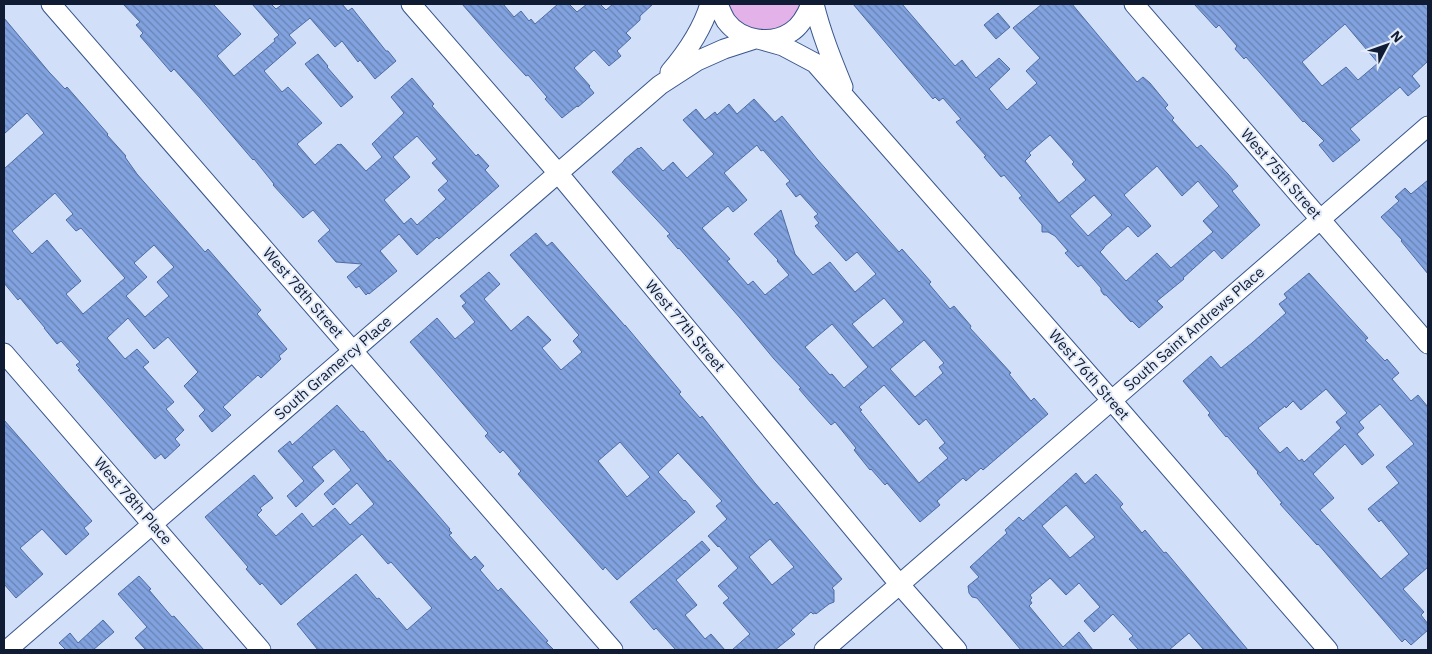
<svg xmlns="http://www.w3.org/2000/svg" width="1432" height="654" font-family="'IBM Plex Sans',sans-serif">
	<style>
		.green { fill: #e2b2e9 }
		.building { fill: url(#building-back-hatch); stroke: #4d6ca4; fill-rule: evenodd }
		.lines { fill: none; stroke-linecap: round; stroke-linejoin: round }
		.minor-casing { stroke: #38558b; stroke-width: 21 }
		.minor { stroke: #fff; stroke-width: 19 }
		.labels { text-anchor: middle; stroke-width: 4; stroke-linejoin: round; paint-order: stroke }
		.street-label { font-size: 15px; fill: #101c33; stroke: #e4ecf9 }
	</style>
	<defs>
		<pattern id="building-back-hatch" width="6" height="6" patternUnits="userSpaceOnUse" patternTransform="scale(1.25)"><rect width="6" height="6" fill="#81a2de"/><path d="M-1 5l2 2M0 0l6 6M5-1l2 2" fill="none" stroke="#6883b5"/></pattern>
	</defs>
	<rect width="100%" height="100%" fill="#d1dff8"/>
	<path class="green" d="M723,4H806L803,16L769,35L742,30Z"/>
	<path class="building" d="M123,4H213L241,34L217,56L234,76L275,41L274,39L279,35L252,4H271L276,9L283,4H342L348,11L352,8L386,51H388L396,61L375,79L360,60L358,62L342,41L335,47L310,18L289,35L296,43L264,71L282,92L288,87L322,123L297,144L315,165L338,144L339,145L341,144L366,171L382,157L372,144L404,113L391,97L412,78L434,104L432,106L440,115L476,156L478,154L489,166L485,170L499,186L439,239L437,237L417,255L399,234L380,251L397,271L369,294L368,293L366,295L359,286L356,288L347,277L362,264L336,262L318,241L330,230L313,210L303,218L273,185L274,184L254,159L253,160L200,98L174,69L171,72L140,36L143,33L136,25L140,22ZM417,136L437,159L432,163L448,181L438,190L446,199L417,225L411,218L404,224L384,200L410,177L393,157Z
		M462,4H503L514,17L521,11L529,21L531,19L535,24L558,4H569L577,12L587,4H600L606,10L613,4H653L640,16V20L626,33L631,38L617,51L621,56L609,66L594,50L574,68L590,86L589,87L594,93L578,107L577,106L562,118L545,99L547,97L528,75L526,76L502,50Z
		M853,4H902L955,66L962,60L976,78L999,58L1010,69L989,89L1007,110L1037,83L1026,71L1040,58L1013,28L1042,4H1072L1137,82L1143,77L1150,83L1168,105L1165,108L1174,118L1172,120L1197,148L1201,145L1228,174L1238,186L1232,191L1260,225L1222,259L1214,250L1183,278L1184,279L1157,301L1163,307L1139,328L1132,321L1131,322L1106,295H1104L1101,291V288L1081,265L1078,267L1065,253L1068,251L1055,236L1048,232H1042V225L1019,198L1022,196L1004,175L1001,177L984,157L986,156L956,122L961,119L943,98L939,101L935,97L933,99ZM1050,135L1074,162L1072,164L1086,180L1059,203L1025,161L1031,155L1029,153ZM1157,166L1182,196L1198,181L1219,206L1203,221L1213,232L1171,268L1157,253L1126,281L1100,252L1104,248V247L1128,226L1138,237L1151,226L1124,195ZM1094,195L1112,215L1088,236L1070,216Z
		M1194,4H1428V61L1412,76L1420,86L1408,96L1400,87L1350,129L1360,140L1333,162L1319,145L1324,141L1304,121L1303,122L1246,57L1244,59L1235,49L1237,46L1219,25L1216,28ZM1345,24L1378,63L1358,80L1346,67L1322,86L1302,62Z
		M998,13L1010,27L996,39L984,25Z
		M4,18L49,72L65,89L67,87L108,134L107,135L126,156L125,157L137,174L205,252L208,249L261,310L257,314L287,349L279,356L281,359L261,378L258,375L223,407L231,415L212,432L199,416L205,410L184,386L198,372L168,337L154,349L128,318L107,338L125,359L137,349L149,362L143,367L174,402L166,409L184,430L175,439L180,445L165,459L161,454L155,459L78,370L80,369L76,365L80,362L61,341L57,344L44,328H45L20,298L18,300L4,283V169L44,133L27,113L4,134ZM55,193L73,214L66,220L76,231L81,228L125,278L83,314L66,294L81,281L47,240L32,254L12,231ZM154,245L174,267L157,282L169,296L145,317L126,296L147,277L134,263Z
		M318,54L328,66L327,67L353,97L341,107L305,64Z
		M754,99L775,122L782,116L817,159L899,252L902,249L931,282L929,284L950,309L954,306L971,326L970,328L1011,373L1009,374L1031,401L1034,398L1048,414L983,470L981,468L966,481L963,478L937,501L940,505L920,522L887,483L885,485L871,469L870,470L854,450L856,448L835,422L831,425L811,403L799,389L801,388L774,359L740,318L679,248L678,249L667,236L670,234L612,172L624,161V160L638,148L639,149L641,147L663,171L673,162L687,178L714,154L683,120L696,109L705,120L715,112L717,115L729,104L737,114ZM757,145L761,151L763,150L790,181L786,184L796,197L800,194L818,214L814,217L819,223L815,226L846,261L857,252L876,274L855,292L830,262L813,275L795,254L781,210L754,234L778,260L777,261L789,275L765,295L753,281L748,285L727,261L730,259L702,228L728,206L733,212L747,200L724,173ZM884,298L904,322L873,348L852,324ZM832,324L868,367L844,388L832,374L830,375L805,347ZM924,340L944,363L939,367L943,373L915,397L890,369ZM884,385L919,425L926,419L945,443L939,448L948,458L919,483L860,411L862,410L859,407Z
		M1428,180V274L1401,241L1402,240L1381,217L1399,201L1395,197L1405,188L1411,194Z
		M536,233L547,246L552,242L625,326V325L681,392L679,394L700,418L702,416L755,483L774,505L777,502L842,579L832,588L834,590V602L829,604L816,614L815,613L813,614L811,612L791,630L795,634L775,650H732L750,634L723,603L729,598L718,586L738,568L719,546L718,547L708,536L727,519L716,506L722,501L678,453L658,472L684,501L685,500L695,512L617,580L605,567L603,570L518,474L521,471L503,450L500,453L485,436L488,433L487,432L410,342L437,318L455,339L475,322L462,306L466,303L460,296L489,272L500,284L484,299L511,331L528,316L551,340L542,348L561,370L582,352L573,341L579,335L510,255ZM620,442L650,477L627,497L598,461ZM770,539L794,567L772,585L749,557Z
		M1309,273L1368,338L1365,340L1385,361L1387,359L1399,373L1392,379L1411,401L1418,395L1428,407V567L1403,589L1424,612L1421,615L1428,624V630L1411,645L1405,639L1402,642L1318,544L1317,545L1280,504L1282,503L1257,473L1258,472L1227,436L1226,437L1208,415L1210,413L1183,381L1211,356L1221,368L1252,343L1286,313L1279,304L1287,298L1284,294ZM1326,389L1347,413L1336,422L1341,428L1304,462L1302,459L1299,461L1287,447L1280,453L1258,428L1285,406L1286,408L1293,401L1301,410ZM1380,404L1414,444L1386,467L1399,483L1368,509L1379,522L1381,520L1409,554L1381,579L1320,510L1334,498L1313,474L1345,444L1362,465L1374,455L1357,434L1364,428L1359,422Z
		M337,405L361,432L363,431L388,462L390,460L419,493L450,529L449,530L452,533L449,535L471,560L475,556L484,566L480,570L498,591L501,588L548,641L546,642L554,650H318L297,624L356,574L377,599L379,598L407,630L432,608L391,562L388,564L362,534L281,605L262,583L260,585L246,569L248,567L205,517L254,475L273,498L260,508L262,510L257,515L276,536L302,513L313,527L335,508L350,525L374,504L357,483L333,505L324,494L351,470L334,449L312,467L324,481L296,507L287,496L304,481L278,451L290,441L292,445Z
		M4,420L92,521L84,528L89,534L66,555L42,529L20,548L43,574L16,598L4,584Z
		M1076,473L1085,484L1096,474L1123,504L1120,507L1142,533L1145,530L1164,553L1166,552L1248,650H1204L1189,633L1169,650H1139L1129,639L1133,636L1113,614L1094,632L1084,621L1100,607L1079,583L1066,595L1050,578L1030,595L1032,598L1030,600L1032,603L1029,606L1063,647L1079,632L1093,650H1021L977,598L972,597L969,593L968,586L979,577L970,567L1007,533L1005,530L1019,517L1023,521ZM1066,505L1095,537L1070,558L1042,526Z
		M702,541L710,550L676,580L697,605L685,615L705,639L711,634L725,650H676L656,628L654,630L630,602Z
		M139,576L151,589L149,590L172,617L174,616L204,650H146L135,638L147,627L118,594Z
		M103,620L114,632L93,650H66L59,643L70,633L78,643Z"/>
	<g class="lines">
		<defs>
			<path id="minor" d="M51,4L613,650
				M411,4L558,173L900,585L957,650
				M718,4C720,9 723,16 726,21C741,41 771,45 791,32C801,26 807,14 811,4
				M814,4C821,33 832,60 843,87
				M1134,4L1428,344
				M758,39L783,46L815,63L1112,401L1328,650
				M670,72C687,52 702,30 710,4
				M4,353L261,650
				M7,650L660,85L697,61L724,49L755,39
				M824,650L1428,126"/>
		</defs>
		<use href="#minor" class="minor-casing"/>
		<use href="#minor" class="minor"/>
	</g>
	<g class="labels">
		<g class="street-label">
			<text transform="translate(1281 174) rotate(49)" y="5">West 75th Street</text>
			<text transform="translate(303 293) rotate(49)" y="5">West 78th Street</text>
			<text transform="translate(685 326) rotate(50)" y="5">West 77th Street</text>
			<text transform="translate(1194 329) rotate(-41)" y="5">South Saint Andrews Place</text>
			<text transform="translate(333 368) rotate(-41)" y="5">South Gramercy Place</text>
			<text transform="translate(1089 375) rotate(49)" y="5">West 76th Street</text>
			<text transform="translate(133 501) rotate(49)" y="5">West 78th Place</text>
		</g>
	</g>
	<rect width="1432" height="654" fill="none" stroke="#101c33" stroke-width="10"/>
	<g transform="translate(1387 45) rotate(49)" stroke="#e4ecf9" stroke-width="4" paint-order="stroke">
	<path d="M0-4L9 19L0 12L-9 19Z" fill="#101c33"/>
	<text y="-8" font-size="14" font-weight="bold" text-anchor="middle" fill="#101c33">N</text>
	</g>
</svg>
